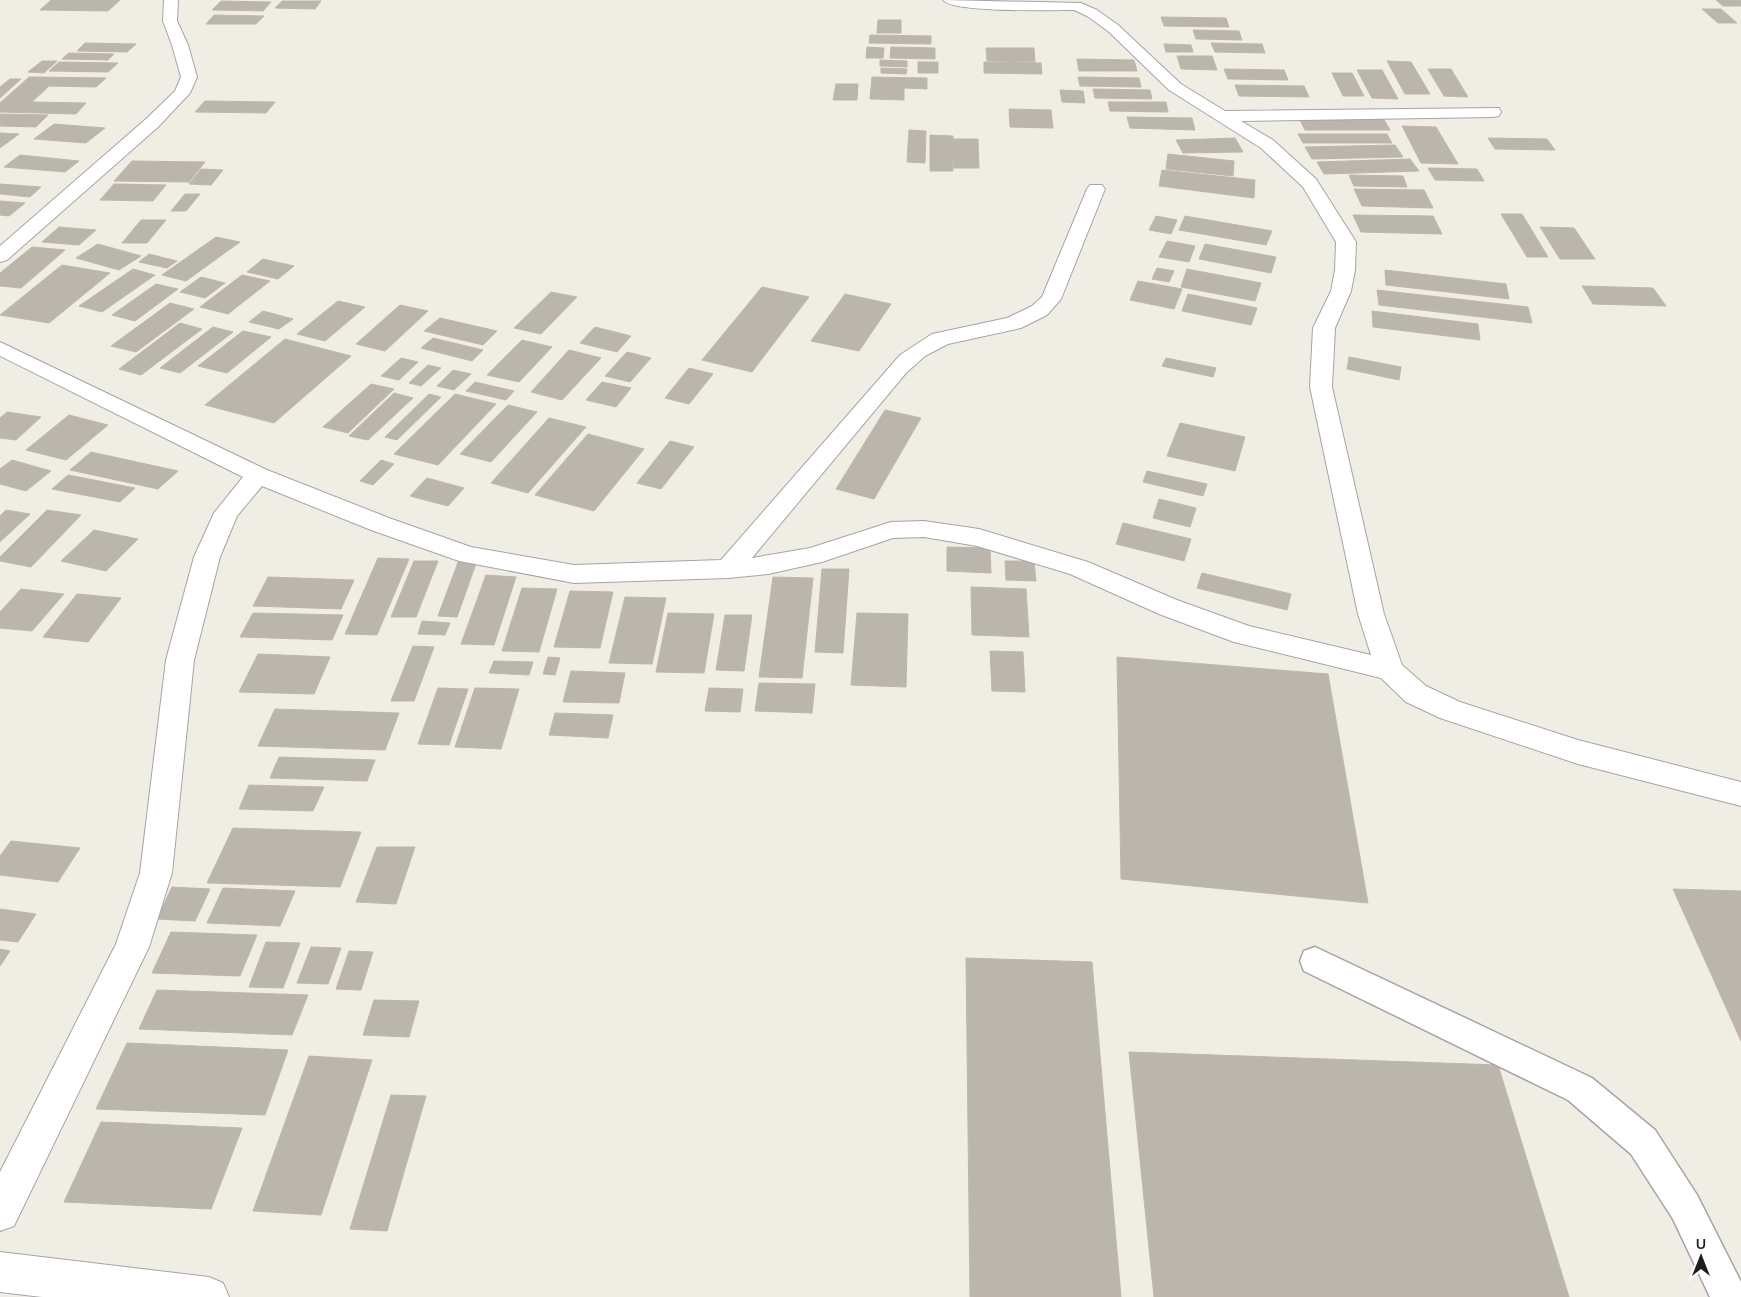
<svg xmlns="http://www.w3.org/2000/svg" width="1741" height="1297" font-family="Mulish,sans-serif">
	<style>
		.building { fill: #bbb6ad; stroke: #c0b7a7 }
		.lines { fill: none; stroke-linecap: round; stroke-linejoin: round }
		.lane-casing { stroke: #a5a5a5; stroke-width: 3 }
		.street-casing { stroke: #a5a5a5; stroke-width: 2 }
		.lane { fill: #fff; fill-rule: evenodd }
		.street { fill: #fff; fill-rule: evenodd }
	</style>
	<rect width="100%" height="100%" fill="#efede4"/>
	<path class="building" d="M51,0H120L108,11L40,10Z
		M1716,0H1741V6H1723Z
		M221,1L271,2L263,11L212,10Z
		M282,1H321L315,9L275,8Z
		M1702,9H1721L1737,23H1718Z
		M214,15L264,16L256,24H206Z
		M1161,17L1226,18L1229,27L1164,26Z
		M878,20H901V33H877Z
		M1193,30L1239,31L1242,40L1196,39Z
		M870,35L931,36V44L869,43Z
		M85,43L136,44L127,52L77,51Z
		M1211,43L1262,44L1265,53L1215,52Z
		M1164,44L1191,45L1193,52H1166Z
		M867,47L884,48L883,58H866Z
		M891,47L935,48V59L890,58Z
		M986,48H1034L1035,62L987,61Z
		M69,53L114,54L108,60L62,59Z
		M1177,56H1212L1217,70L1181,69Z
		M1077,59L1134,60L1137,71H1079Z
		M880,60L907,61V67L880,66Z
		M42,61H57L44,73L28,72Z
		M1387,61L1411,62L1430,94H1405Z
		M59,62L118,63L108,72L49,71Z
		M918,62H938V73H918Z
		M984,62L1041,63L1042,74L984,73Z
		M881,68L907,69L906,74L881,73Z
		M1224,69L1284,70L1288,80L1228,79Z
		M1428,69H1451L1468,97L1444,96Z
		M1357,70H1382L1398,99L1372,98Z
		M1332,73H1352L1364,96H1343Z
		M29,77H35L106,78L96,87L49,86L32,102L86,103L76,114L0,112V103Z
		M872,77L927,78V89L904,88V100L870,99Z
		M1078,77L1139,78L1141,87L1080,86Z
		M10,79H21L0,98V87Z
		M836,84H858L857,100H833Z
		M1235,85L1304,86L1309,97L1239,96Z
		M1093,89L1150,90L1152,99L1095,98Z
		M1060,90L1083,91L1085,103L1062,102Z
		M205,101L275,102L266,113L195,112Z
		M1108,102H1166L1168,112L1110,111Z
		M1009,109L1051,110L1053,128L1010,127Z
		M0,114L48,115L36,127L0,126Z
		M1127,117L1192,118L1195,130L1130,128Z
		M1299,118H1383L1390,130H1305Z
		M54,124L105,128L86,143L34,139Z
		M1402,126L1436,127L1458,164L1421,163Z
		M909,130L926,131L925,163L907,162Z
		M0,133L19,134L0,148Z
		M1298,134H1387L1392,143H1303Z
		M930,135L953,136V171H930Z
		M1235,138L1243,152L1183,153L1176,140Z
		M1488,138L1547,139L1555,150L1495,149Z
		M953,139H978L979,168H954Z
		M1395,145L1403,157L1312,159L1305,147Z
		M1168,154L1234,161L1233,176L1166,169Z
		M20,155L79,161L65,172L4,167Z
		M1410,159L1419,171L1324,174L1317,162Z
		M132,161L205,162L189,182L114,181Z
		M1428,168L1477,169L1484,181L1435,180Z
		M201,169L223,170L211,185L189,184Z
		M1162,170L1255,180L1254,198L1159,186Z
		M1349,175L1403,176L1407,187L1354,186Z
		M0,184L41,187L30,197L0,194Z
		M114,184L166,185L153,201L100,200Z
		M1354,189L1424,190L1433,208L1362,206Z
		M185,194H200L186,211H171Z
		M0,201L25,203L9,216L0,215Z
		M1501,214H1522L1548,257H1527Z
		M1353,215L1433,216L1442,234L1361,232Z
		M1156,216L1177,220L1171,234L1149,230Z
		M1185,216L1272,231L1266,245L1179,230Z
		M141,220H166L147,243H122Z
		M59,227L96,230L79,245L42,242Z
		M1540,227L1574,228L1595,259H1560Z
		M216,237L240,242L186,281L162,275Z
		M1167,241L1195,246L1189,262L1159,257Z
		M98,244L141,256L119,270L76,258Z
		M1205,244L1276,257L1271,273L1199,259Z
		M32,247L65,250L21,288L0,286V273Z
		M149,254L177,261L167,268L139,262Z
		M263,259L294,266L278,279L247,272Z
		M62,265L110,273L49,323L0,315Z
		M1157,268L1174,271L1169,282L1152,279Z
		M133,269L155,275L102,312L79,306Z
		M1187,269L1261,283L1255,301L1181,287Z
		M1385,270L1506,284L1509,299L1386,285Z
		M242,275L270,281L228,314L200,307Z
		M201,277L225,283L205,298L180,292Z
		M1138,281L1182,289L1174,309L1130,300Z
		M156,284L178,289L135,321L112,315Z
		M1582,286L1653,288L1666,306L1593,304Z
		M762,287L809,297L752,372L702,360Z
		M1377,290L1528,307L1532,323L1379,305Z
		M551,292L577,297L541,334L514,328Z
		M845,294L891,304L859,351L811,341Z
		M1188,294L1257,308L1251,325L1182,311Z
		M338,301L365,307L325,341L297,334Z
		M170,303L194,309L136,352L111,346Z
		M400,305L428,311L385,351L356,344Z
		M263,311L293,319L279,329L249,322Z
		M1372,311L1478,324L1480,340L1373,327Z
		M440,318L497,331L483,345L424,331Z
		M180,323L202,329L141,375L119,369Z
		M213,327L233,332L180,373L160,368Z
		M595,327L631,336L617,352L580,343Z
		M243,331L271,337L227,373L198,366Z
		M433,338L483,350L472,361L421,348Z
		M285,339L351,356L274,423L205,405Z
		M522,340L552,347L519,382L487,375Z
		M569,350L601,358L562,400L531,392Z
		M627,352L651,358L630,382L605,376Z
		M1349,357L1401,367L1399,380L1347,369Z
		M401,358L418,362L399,380L381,376Z
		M1166,358L1216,368L1213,377L1162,366Z
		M428,365L441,368L421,386L409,383Z
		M689,368L713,374L689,404L665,398Z
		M453,370L471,374L454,390L437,386Z
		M475,382L514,391L506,400L466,391Z
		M602,382L631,388L616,407L586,400Z
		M371,384L394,389L348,433L323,427Z
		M394,393L413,398L368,440L349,436Z
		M429,394L441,397L397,440L385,437Z
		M455,394L496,404L438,465L394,454Z
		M508,405L537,412L491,462L460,454Z
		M885,410L921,418L874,499L836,489Z
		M7,412L41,417L16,440L0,438V418Z
		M69,415L108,425L66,460L26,450Z
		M549,418L586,427L528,493L491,483Z
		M1180,423L1245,437L1235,471L1167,456Z
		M588,434L644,449L594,511L535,495Z
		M670,441L694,447L661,489L637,483Z
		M91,452L178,471L158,489L70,470Z
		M12,460L51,471L26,491L0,484V469Z
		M381,460L394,464L373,485L360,481Z
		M1147,471L1207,484L1203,496L1143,482Z
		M68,475L135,488L120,502L52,489Z
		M427,478L464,488L448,506L410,496Z
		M1159,499L1196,508L1190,527L1153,518Z
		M6,510L30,514L0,542V516Z
		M47,510L81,515L31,567L0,561V557Z
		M1123,523L1191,539L1184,561L1116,544Z
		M94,530L138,539L106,571L61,561Z
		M947,547L990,548L991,573L947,571Z
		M460,557L478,558L457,617L438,616Z
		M378,558L409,559L377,635L345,634Z
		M414,561H438L416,617H391Z
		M1005,561H1034L1036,581L1006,580Z
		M822,569H849L843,653L815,652Z
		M1202,573L1291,594L1287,610L1197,588Z
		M486,575L516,577L494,645L461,644Z
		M268,577L354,580L341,609L253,606Z
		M773,577L813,578L802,678L759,677Z
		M971,587L1026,589L1029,637L972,635Z
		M522,588L557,589L539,652L502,651Z
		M21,589L64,594L32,631L0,628V612Z
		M570,591L613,592L600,648L554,647Z
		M77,594L121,598L88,642L43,637Z
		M625,597L666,598L652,664L609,663Z
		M253,613L343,615L332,640L240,637Z
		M668,613L714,614L704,673L656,672Z
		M857,613L908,614L906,687L851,685Z
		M725,615H752L744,671L716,670Z
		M422,621L450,623L445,635L418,634Z
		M413,646L434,647L414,701H391Z
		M990,651L1023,652L1025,692L992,691Z
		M258,654L330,657L314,694L239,692Z
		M548,657L560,658L555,675L543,674Z
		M1117,657L1328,674L1368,903L1121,879Z
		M494,661L533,662L529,675L489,673Z
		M571,671L625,673L619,703L563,702Z
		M759,683L815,684L812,713L755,711Z
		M438,688L468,689L449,745L418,744Z
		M475,688L519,689L501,749L455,747Z
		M709,688L743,689L740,712L705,711Z
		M275,709L399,713L385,750L258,746Z
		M555,713L613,715L608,738L549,735Z
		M279,757L375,760L367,781L270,778Z
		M249,785L324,787L313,811L239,809Z
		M233,828L361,832L340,887L207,883Z
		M11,841L80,848L58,882L0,875V856Z
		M377,847H415L396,904L356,902Z
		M172,887L210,889L195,921L157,919Z
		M223,888L295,891L280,926L207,923Z
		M1673,889L1741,891V1041Z
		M0,909L36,914L18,942L0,940Z
		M171,932L257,935L240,976L152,973Z
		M266,942L300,943L283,988L249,987Z
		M311,947L341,948L328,984L297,983Z
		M0,949L10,951L0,966Z
		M349,951L373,952L361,990L336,989Z
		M966,958L1092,962L1121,1297H970Z
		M157,990L308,995L292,1035L139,1029Z
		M374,1000L419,1001L409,1037L363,1035Z
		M127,1043L288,1050L265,1115L96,1109Z
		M1129,1052L1498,1065L1569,1297H1154Z
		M309,1056L372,1060L321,1215L253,1211Z
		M391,1095L426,1096L387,1231L350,1229Z
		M101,1122L242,1128L211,1209L64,1202Z"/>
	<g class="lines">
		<defs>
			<path id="lane" d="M1315,947L1592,1078L1655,1130L1697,1195L1741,1282V1297H1710L1673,1219L1631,1154L1568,1100L1304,971L1300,961L1304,951Z"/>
			<path id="street" d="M164,0H178L177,21L188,45L197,77L190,93L158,127L7,260L0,262V246L146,119L175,91L181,77L172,45L163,21Z
				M943,0L1081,3L1097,10L1118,25L1181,84L1225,111L1499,108L1501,112L1499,116L1493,117L1241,121L1273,140L1316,179L1356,242L1355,270L1351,291L1335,328L1332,387L1384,614L1402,665L1426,686L1460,702L1578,740L1741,782V806L1578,764L1440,718L1406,702L1381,678L1234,642L1159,614L1070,574L977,546L924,537L893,538L822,562L768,574L728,578L574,583L459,561L371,530L262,486L237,516L220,557L194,660L172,873L149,947L14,1226L0,1231V1172L116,944L140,873L166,660L194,557L214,513L243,477L0,356V342L267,470L389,518L471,547L574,565L721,560L900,355L932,334L1007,318L1032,306L1042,297L1087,189L1090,185H1102L1105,189L1061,299L1047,315L1021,328L948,344L925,356L906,373L752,558L810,548L891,522L924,521L979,529L1088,562L1177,600L1249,626L1371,655L1358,614L1310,387L1313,328L1331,291L1335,270L1336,242L1303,187L1261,148L1169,90L1108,31L1087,16L1074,10C1054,10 952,13 943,0Z
				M0,1252L209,1277L223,1283L229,1297H42L0,1292Z"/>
		</defs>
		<use href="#lane" class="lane-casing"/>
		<use href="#street" class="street-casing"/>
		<use href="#lane" class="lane"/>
		<use href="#street" class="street"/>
	</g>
	<g transform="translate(1701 1257)" stroke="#ffffff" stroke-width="4" paint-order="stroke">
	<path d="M0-4L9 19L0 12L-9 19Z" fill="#1e1e1e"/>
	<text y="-8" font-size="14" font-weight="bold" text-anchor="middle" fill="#1e1e1e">U</text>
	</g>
</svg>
